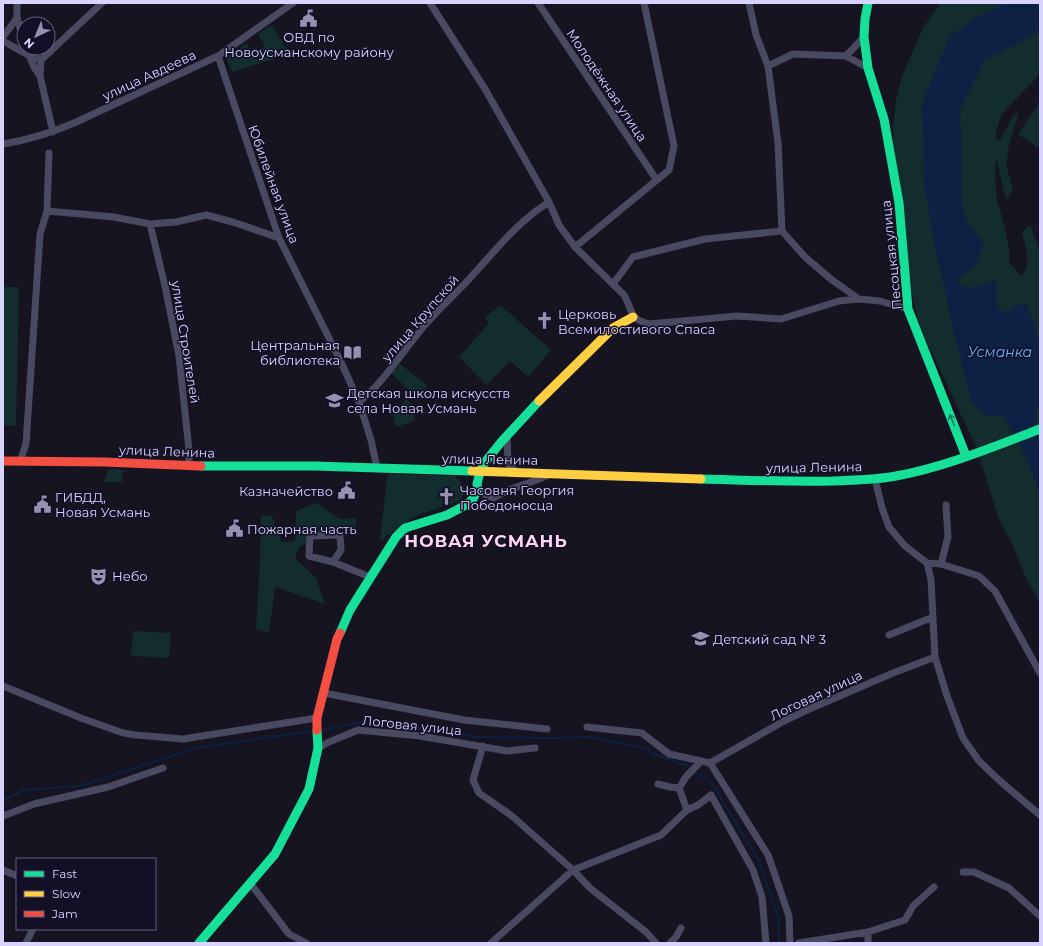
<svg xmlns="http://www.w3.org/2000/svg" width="1043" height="946" font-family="Montserrat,sans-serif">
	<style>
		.green { fill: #132c2d }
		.water { fill: #0d2144 }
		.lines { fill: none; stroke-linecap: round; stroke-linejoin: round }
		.stream { stroke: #0d2144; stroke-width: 2 }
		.street { stroke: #4a4962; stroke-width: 7 }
		.fast { stroke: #16e098; stroke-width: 9 }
		.slow { stroke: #ffcf43; stroke-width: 9 }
		.jam { stroke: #f24e42; stroke-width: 9 }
		.oneway { stroke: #158265 }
		.labels { text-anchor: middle; stroke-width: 3; stroke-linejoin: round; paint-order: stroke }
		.poi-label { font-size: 13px; fill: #d9d4ff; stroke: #130f26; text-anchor: start }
		.street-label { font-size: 13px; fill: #d9d4ff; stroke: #130f26 }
		.water-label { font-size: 14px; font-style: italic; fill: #62b6ff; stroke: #130f26 }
		.district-label { font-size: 17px; font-weight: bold; letter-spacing: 1px; fill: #ffd6f0; stroke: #130f26 }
	</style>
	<rect width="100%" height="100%" fill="#161421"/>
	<path class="green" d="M940,3H1040V74L1001,115L996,133V139H1001L1012,117L1019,111L1009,146L1006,164L1013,191L1006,199L996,157L995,174L997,201L1004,224L1009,249V262L1021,276C1033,264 1025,246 1022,232L1030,225L1040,251V602L1026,578L1012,543L999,520L977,449L925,338L917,316L911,289L894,161L893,128L896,100L902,76L923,28Z
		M272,25L290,54L232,72L226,58L246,43L254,54L265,46L258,34Z
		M1040,102V149L1018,134Z
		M3,287H19L16,426L3,425Z
		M500,305L551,350L528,377L510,361L486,385L459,357L489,323L485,318Z
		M400,364L427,385L418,399L391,373Z
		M406,399L415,406L414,421L396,427L393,415Z
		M109,469L126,470V472L122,473V482H104Z
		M390,474L455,476L461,483L465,490L463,496L459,501L416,516L380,541L387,477Z
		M316,503L340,519L356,518L355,529L308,533L306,544L299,547L295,558L316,578L325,604L275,587L269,633L256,629L260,561L261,515L272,516L281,542L295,541L296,511Z
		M133,631L171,633L169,658L131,656Z"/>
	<path class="water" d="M1007,3H1040V31L984,61L960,110L962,163L961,201L967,222L984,245L973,269L956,280L964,288L983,286L996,279L997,308L1007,313L1025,301L1036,329L1040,345V407L1035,410L1040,457V493L1023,451L1003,415L989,417L972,403L957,345L934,242L925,189L922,104L950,36L979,16Z"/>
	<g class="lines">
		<path class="stream" d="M322,730L362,722L480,737L554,738L590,737L644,748L657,755L688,766
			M695,772L711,782L759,861L779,919V943
			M3,800L24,790L80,786L196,748L312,731"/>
		<path class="street" d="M17,3V18L24,41
			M430,3L485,89L549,202L559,225L575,247L624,295C634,312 628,319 650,324L737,316L781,319L839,301L859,299L880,301L908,309
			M538,3L656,179
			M749,3L756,35L768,66L778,143L782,231
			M3,37L17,18
			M3,41L28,55L41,60
			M26,48L34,67L40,76L53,132
			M218,56L279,238L341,362L359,402L371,440L377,468
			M846,56L864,37
			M768,66L793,54L846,56L868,68
			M40,76L41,60L102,3
			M3,144C28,140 51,133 74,123L218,56L293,3
			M47,211L114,217L150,224L176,222L206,215L233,222L279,238
			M150,224L165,286L179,356L189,450V465
			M575,247L669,170L674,146L644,3
			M613,284L633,257L705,239L782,231L805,257L832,280L859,299
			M359,402C383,383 400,355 420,331C435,312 454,296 470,278C495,251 517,222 549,202
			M507,435L508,463L517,473
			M20,461L26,444L40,234L47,211L49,153
			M875,479L882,508L889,527L905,546L927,563L931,580L935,657L947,696L963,738L979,761L1000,781L1040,815
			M478,489L486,495L494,498C511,486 532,484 550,474
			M333,562L309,556L310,536L340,535L341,550L333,562L370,577
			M927,563L941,564L979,576L995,591L1040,673
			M941,564L948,537L946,505
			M889,635L933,617
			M3,686L81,718L123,733L136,735L183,739L317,718
			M324,693L464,720L547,729
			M587,727L642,733L669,754L710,763L768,855L789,916L790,943
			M483,746L473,780L479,793L512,816L573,870L590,888L646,932L656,943
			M318,748L329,742L358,730L420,736L507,751L535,748
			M710,763L784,721L807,710L893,673L935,657
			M658,784L670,787L679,788
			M687,810L698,805L711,795L753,870L762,897L766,943
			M3,816L34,804L108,787L163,768
			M3,870L17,876
			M963,872H974L1009,888L1040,916
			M250,883L289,934L306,943
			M868,932V943
			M26,943L33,929
			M491,943L573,870L661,835L687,810L679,788L686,777L701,761
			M670,943L676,937L681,928
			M799,943L868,932L905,920L913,906L934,887"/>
		<path class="fast" d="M868,3L865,19L864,37L868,68L884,119L899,203L908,309L966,456
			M201,466H315L472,471
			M701,479C745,480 788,482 832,481C853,480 875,480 896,476C945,467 993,447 1040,429
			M340,633L350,610L396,537L405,528L447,515L466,505L473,499L478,489L477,484L480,472L485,462L502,441L539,401
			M199,943L275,854L309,789L318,748L317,730"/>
		<path class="slow" d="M539,401L613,328L633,317
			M472,471L701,479"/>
		<path class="jam" d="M3,461L104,462L201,466
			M317,730V718L337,639L340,633"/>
	</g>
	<defs><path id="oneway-shaft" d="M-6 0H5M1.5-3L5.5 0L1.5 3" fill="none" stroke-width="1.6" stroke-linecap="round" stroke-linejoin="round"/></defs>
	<use class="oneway" href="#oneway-shaft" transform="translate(952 420) rotate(-112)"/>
	<defs>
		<symbol id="civic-bare" viewBox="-9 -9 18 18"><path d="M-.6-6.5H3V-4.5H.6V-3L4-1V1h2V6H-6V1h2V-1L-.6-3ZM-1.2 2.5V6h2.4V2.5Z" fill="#9591b1" stroke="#130f26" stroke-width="2.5" paint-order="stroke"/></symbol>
		<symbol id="church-bare" viewBox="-9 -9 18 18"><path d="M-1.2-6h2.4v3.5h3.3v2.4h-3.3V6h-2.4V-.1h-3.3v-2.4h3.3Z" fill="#9591b1" stroke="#130f26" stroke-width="2.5" paint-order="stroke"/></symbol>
		<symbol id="library-bare" viewBox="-9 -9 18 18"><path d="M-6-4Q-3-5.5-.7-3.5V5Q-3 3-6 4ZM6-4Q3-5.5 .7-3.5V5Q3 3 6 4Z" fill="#9591b1" stroke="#130f26" stroke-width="2.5" paint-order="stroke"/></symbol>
		<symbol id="school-bare" viewBox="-9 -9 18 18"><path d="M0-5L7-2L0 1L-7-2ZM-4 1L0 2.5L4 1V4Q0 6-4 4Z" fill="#9591b1" stroke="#130f26" stroke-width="2.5" paint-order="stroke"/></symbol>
		<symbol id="theatre-bare" viewBox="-9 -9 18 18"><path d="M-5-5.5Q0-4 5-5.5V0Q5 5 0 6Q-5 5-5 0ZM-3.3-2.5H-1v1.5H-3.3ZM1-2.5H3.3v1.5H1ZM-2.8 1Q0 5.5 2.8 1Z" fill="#9591b1" stroke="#130f26" stroke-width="2.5" paint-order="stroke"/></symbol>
	</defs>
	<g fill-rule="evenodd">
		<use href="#civic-bare" x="296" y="6" width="25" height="25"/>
		<use href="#church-bare" x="532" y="308" width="25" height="25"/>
		<use href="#library-bare" x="340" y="340" width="25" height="25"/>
		<use href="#school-bare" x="322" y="388" width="25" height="25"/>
		<use href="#civic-bare" x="334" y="478" width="25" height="25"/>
		<use href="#church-bare" x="434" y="484" width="25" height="25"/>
		<use href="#civic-bare" x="30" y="492" width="25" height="25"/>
		<use href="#civic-bare" x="222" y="516" width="25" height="25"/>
		<use href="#theatre-bare" x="86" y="564" width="25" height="25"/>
		<use href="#school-bare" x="688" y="626" width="25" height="25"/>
	</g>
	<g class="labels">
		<g class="poi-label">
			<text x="309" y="42" text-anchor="middle">ОВД по<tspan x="309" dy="15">Новоусманскому району</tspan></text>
			<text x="558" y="319">Церковь<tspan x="558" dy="15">Всемилостивого Спаса</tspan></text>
			<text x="340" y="350" text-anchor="end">Центральная<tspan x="340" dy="15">библиотека</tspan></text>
			<text x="347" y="398">Детская школа искусств<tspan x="347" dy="15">села Новая Усмань</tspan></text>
			<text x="460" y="495">Часовня Георгия<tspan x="460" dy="15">Победоносца</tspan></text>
			<text x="333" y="496" text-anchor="end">Казначейство</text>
			<text x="55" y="502">ГИБДД,<tspan x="55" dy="15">Новая Усмань</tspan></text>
			<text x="247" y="534">Пожарная часть</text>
			<text x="112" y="581">Небо</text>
			<text x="713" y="644">Детский сад № 3</text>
		</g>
		<g class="street-label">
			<text transform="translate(149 75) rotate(-25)" y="5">улица Авдеева</text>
			<text transform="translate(607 85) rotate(56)" y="5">Молодёжная улица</text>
			<text transform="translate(274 184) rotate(70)" y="5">Юбилейная улица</text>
			<text transform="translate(891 255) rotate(-96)" y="5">Песоцкая улица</text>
			<text transform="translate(420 318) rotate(-49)" y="5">улица Крупской</text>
			<text transform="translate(186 342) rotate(81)" y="5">улица Строителей</text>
			<text transform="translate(167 451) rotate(2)" y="5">улица Ленина</text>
			<text transform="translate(490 459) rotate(1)" y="5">улица Ленина</text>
			<text transform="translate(814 467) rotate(-1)" y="5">улица Ленина</text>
			<text transform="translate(816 695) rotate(-25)" y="5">Логовая улица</text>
			<text transform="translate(412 725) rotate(6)" y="5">Логовая улица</text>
		</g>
		<g class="water-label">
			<text x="1000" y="357">Усманка</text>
		</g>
		<g class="district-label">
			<text x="486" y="547">НОВАЯ УСМАНЬ</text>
		</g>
	</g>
	<rect width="1043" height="946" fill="none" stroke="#d9d4ff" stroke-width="8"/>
	<rect x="16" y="858" width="140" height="72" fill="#130f26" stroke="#625e7d"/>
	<rect x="24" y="871" width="20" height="6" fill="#16e098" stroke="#625e7d"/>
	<text x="52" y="878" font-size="12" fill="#d9d4ff">Fast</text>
	<rect x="24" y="891" width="20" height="6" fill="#ffcf43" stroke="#625e7d"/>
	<text x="52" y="898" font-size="12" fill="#d9d4ff">Slow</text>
	<rect x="24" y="911" width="20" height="6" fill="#f24e42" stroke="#625e7d"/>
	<text x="52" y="918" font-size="12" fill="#d9d4ff">Jam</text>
	<g transform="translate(36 36) rotate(224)"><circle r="19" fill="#130f26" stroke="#625e7d"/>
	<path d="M0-3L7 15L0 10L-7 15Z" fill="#9591b1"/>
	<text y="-6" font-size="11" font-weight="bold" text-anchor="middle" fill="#d9d4ff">N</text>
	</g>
</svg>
